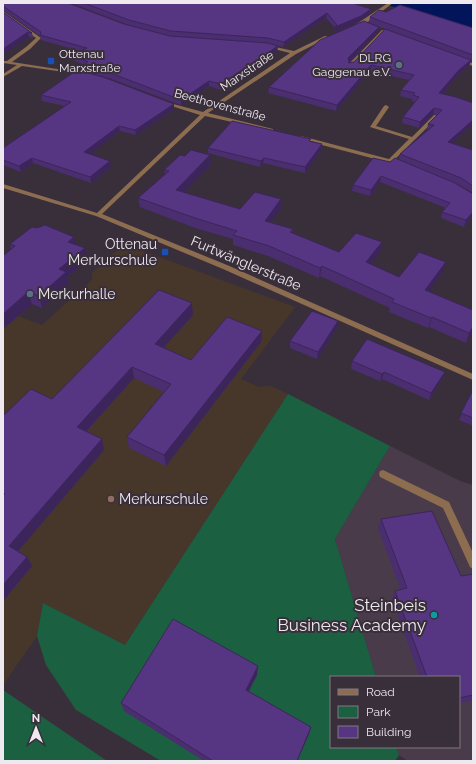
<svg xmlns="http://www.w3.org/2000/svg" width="476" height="764" font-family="Raleway,sans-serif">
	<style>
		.built { fill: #493b4a }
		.education { fill: #47372b }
		.green { fill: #1c6042 }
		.water { fill: #02155b }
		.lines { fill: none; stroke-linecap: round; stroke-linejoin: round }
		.service { fill: #8c6d50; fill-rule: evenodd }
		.minor { fill: #8c6d50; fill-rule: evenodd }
		.wall { fill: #4a2e70 }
		.shaded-wall { fill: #3c255b }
		.building { fill: #563582; stroke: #3c255b }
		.transit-dot { fill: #1a4fb4; stroke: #392f3a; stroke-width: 1.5 }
		.service-dot { fill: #5c6f8a; stroke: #392f3a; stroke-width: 1.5 }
		.education-dot { fill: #8d6e63; stroke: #392f3a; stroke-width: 1.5 }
		.culture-dot { fill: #0f9aa8; stroke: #392f3a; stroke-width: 1.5 }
		.labels { text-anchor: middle; stroke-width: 4; stroke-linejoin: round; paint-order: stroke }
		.far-poi-label { font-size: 12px; fill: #eee8ef; stroke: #392f3a; text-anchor: start }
		.far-street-label { font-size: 12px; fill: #eee8ef; stroke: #392f3a }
		.poi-label { font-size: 14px; fill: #eee8ef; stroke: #392f3a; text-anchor: start }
		.street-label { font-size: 14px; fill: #eee8ef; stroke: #392f3a }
		.near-poi-label { font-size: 17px; fill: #eee8ef; stroke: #392f3a; text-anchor: end }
	</style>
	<rect width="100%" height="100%" fill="#392f3a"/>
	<path class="built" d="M390,446L460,481L473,485V761H408L399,755L396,747H459V677H376L335,539Z"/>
	<path class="education" d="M124,244L295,307L241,379L259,387L271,386L288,394L125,645L43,603L37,636L3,685V329L18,316L42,325L92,280V273Z"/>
	<path class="green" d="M288,394L390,446L335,539L376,677H331V747H396L399,755L395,761H161L76,710L46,665L37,636L43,603L125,645Z
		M3,690L107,761H3Z"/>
	<path class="water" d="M381,3H473V31Z"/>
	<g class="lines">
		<path class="service" d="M382,30L386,31L352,67H348V65Z
			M386,105L389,107L376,126L412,137L434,115L439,116L393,161H389V159L409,139L370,127L384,106Z
			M383,470L449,502L473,553V569L470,567L443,508L380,477L379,474L380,471Z"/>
		<path class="minor" d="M388,3H393L365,24L355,27V25Z
			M3,11L41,38L30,49L12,62L83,73H85V75L22,66L3,77V74L17,65L3,63V61H7L26,47L36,38L3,14Z
			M325,36L329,37L296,54L208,113L273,129V131L205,116L102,214L227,265L473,374V380L223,269L96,216L3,188V184L97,213L200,115L162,103V101L203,112L290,53L266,47V45L294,51Z
			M459,59L473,63V66L457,61V59Z
			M301,136L404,163L405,164L402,166L299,139V137Z"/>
	</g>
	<path class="wall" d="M3,3L124,24L171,36L129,25L71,3H352L371,9L370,14L360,21L334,32L335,28L326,18L283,47L271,44L278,46L277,51L221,90L209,86L181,105L109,78L83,72L82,66L84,65L73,60L72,54L80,51L41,40L40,36L3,10Z
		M3,12L32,33L33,38L29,37L4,54H3Z
		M370,17L473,28V62L471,61L469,66L457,76L442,94L473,103V124L452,143L473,150V193L456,183L473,215L464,227L441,218L442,212L446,208L380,182L370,196L352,191L353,185L390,162L399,160L400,154L428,130H427L428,124L437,115L433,114L419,128L402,123L403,117L415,102L412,101V99L400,96L401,90L409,80L370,71L336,111L268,93L269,87L379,27L378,32L349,63L435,47L369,23Z
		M41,95L174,104V109L136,135L120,131L90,154L111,167L91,183L33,163L21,172L3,165V148L65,106L42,101Z
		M311,141L322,144L321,150L305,173L263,163L260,167L208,153V148Z
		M211,164L183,192L240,209H281L270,222L293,229L292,233L339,252L382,242L380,252L370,264L399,277L443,272L428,291L473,310V331L466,343L429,327L428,328L389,312L390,308L320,276L319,278L268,256L233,245V239L195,228L140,207L138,198L165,174L164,170Z
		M10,244L76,245L87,260L67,277L69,284L42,308L32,304L3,329V256L11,250Z
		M193,315L163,348L191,360L261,342L166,466L129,448L127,437L164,392L134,378L86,432L102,439L104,450L18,551L27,557L32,566L3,601V416L52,399Z
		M337,328L317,359L290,348V341Z
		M352,361L442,379L429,400L382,379L380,381L351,369Z
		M473,390V426L459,420Z
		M381,519L461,576L473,574V701L459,703V677H420L392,599L395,591L401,590L378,528Z
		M257,675L249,691L309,734L297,761H204L124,711L121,703Z"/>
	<path class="shaded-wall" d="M371,9L370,14L360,21L334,32L335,27Z
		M327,13L326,18L283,47L284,42Z
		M379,27L378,32L347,64L348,58Z
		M28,32L29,37L4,54L3,49Z
		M278,46L277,51L221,90V84Z
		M471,60L469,66L457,76L438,99L439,93L459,70Z
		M371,65L370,71L336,111L337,105Z
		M209,81V86L181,105V100Z
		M174,104V109L136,135L135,130Z
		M434,108L433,114L419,128L420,122Z
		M473,120V124L447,148L448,142Z
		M119,126L120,131L85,158L84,152Z
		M322,144L321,150L305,173V167Z
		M210,155L211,164L176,200V190Z
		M32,158L33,163L21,172L19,166Z
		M264,158L263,163L260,167L261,161Z
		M110,161L111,167L91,183L90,177Z
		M381,176L380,182L370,196L371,190Z
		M281,199V209L264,230L265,221Z
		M473,212V215L464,227L466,220Z
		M74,237L77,248L68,242Z
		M382,242L380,252L364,272L366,262Z
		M85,248L87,260L67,277L69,284L42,308L39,296L59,269Z
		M446,262L443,272L422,300L425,290Z
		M322,266L320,276L319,278L320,268Z
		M28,292L32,304L3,329V314Z
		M192,303L193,315L156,356L155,344Z
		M432,317L429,327L428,328L431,318Z
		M338,321L337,328L317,359L318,352Z
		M473,327V331L466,343L469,333Z
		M262,331L261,342L166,466L164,455Z
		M132,367L134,378L80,438L77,427Z
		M384,372L382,379L380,381L382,374Z
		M445,372L442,379L429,400L431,393Z
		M102,439L104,450L14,556L9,546Z
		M27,557L32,566L3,601V585Z
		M258,666L257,675L245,698L246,690Z
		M311,727L309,734L297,761Z"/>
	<path class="building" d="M3,3H68L124,24L170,36L268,43L278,46L221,84L209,81L181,100L108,72L82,66L88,62L72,54L87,48L40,35L41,32L3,6Z
		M84,3H352L371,9L361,16L335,27L337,25L327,13L284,42L268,38L171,31L129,20Z
		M400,5L473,28V55L370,17L379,10L386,12Z
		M3,12L32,33L28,32L3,49Z
		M364,21L379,27L348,58L349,63L354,62L385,29L471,60L459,70L439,93L456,97L473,103V120L448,142L473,150V186L461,178L400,154L434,125L428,124L442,110L434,108L420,122L403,117L419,97L413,95L415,93L401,90L414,75L371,65L337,105L269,87L320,40Z
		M77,70L103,77L174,104L135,130L119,126L84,152L110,161L90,177L32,158L19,166L3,160V148L71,102L41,95Z
		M232,121L311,139L309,141L322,144L305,167L264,158L261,161L208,148Z
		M191,150L210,155L176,190L240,209L255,192L281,199L265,221L293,229L290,232L339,252L356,233L382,242L366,262L399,277L419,252L446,262L425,290L473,310V327L469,333L432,317L431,318L392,302L394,299L322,266L320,268L269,246L233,235L237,231L195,218L138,198L169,171L164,170L180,155L185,156Z
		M373,158L390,162L395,158L455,183L473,194V212L466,220L442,212L450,203L381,176L371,190L353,185Z
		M45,225L74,237L68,242L85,248L59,269L66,272L39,296L28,292L3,314V256L15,246L10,244L32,227L37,228Z
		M159,290L192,303L155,344L191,360L227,317L262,331L164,455L127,437L171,384L132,367L77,427L102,439L9,546L27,557L3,585V496L5,494L3,492V416L31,389L52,399Z
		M312,311L338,321L318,352L290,341Z
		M367,339L445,372L431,393L384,372L382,374L352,361Z
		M473,390V418L461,413Z
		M432,511L461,576L473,574V695L459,698V677H427L395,591L407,588L381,519Z
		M173,619L258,666L246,690L311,727L297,761H213L121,703Z"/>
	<g class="transit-dot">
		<rect x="47" y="57" width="8" height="8" rx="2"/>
		<rect x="161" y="248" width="8" height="8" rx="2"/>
	</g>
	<g class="service-dot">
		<circle cx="399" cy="65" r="4"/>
		<circle cx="30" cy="294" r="4"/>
	</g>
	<circle class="education-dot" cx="111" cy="499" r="4"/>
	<circle class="culture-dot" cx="434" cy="615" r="4"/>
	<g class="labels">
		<g class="far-poi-label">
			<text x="59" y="58">Ottenau<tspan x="59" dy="14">Marxstraße</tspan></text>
			<text x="391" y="62" text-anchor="end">DLRG<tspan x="391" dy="14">Gaggenau e.V.</tspan></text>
		</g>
		<g class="far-street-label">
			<text transform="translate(247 71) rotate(-34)" y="4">Marxstraße</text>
			<text transform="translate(220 105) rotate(15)" y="4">Beethovenstraße</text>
		</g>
		<g class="poi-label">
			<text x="157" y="249" text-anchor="end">Ottenau<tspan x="157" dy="16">Merkurschule</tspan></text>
			<text x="38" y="299">Merkurhalle</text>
			<text x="119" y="504">Merkurschule</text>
		</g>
		<g class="street-label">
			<text transform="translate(246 263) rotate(23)" y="5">Furtwänglerstraße</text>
		</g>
		<g class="near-poi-label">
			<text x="426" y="611">Steinbeis<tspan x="426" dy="20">Business Academy</tspan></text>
		</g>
	</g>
	<rect width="476" height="764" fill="none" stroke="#eee8ef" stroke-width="8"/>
	<rect x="330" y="676" width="130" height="72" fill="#392f3a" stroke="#817982"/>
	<rect x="338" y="689" width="20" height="6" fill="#8c6d50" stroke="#817982"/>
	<text x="366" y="696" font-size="12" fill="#eee8ef">Road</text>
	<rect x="338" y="706" width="20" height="12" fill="#1c6042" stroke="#817982"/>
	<text x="366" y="716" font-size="12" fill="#eee8ef">Park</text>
	<rect x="338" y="726" width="20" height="12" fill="#563582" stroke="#817982"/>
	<text x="366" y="736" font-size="12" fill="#eee8ef">Building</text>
	<g transform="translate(36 728)" stroke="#392f3a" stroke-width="3" paint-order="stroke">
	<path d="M0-3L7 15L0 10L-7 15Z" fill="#eee8ef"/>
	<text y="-6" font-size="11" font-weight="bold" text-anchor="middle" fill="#eee8ef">N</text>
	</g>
</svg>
